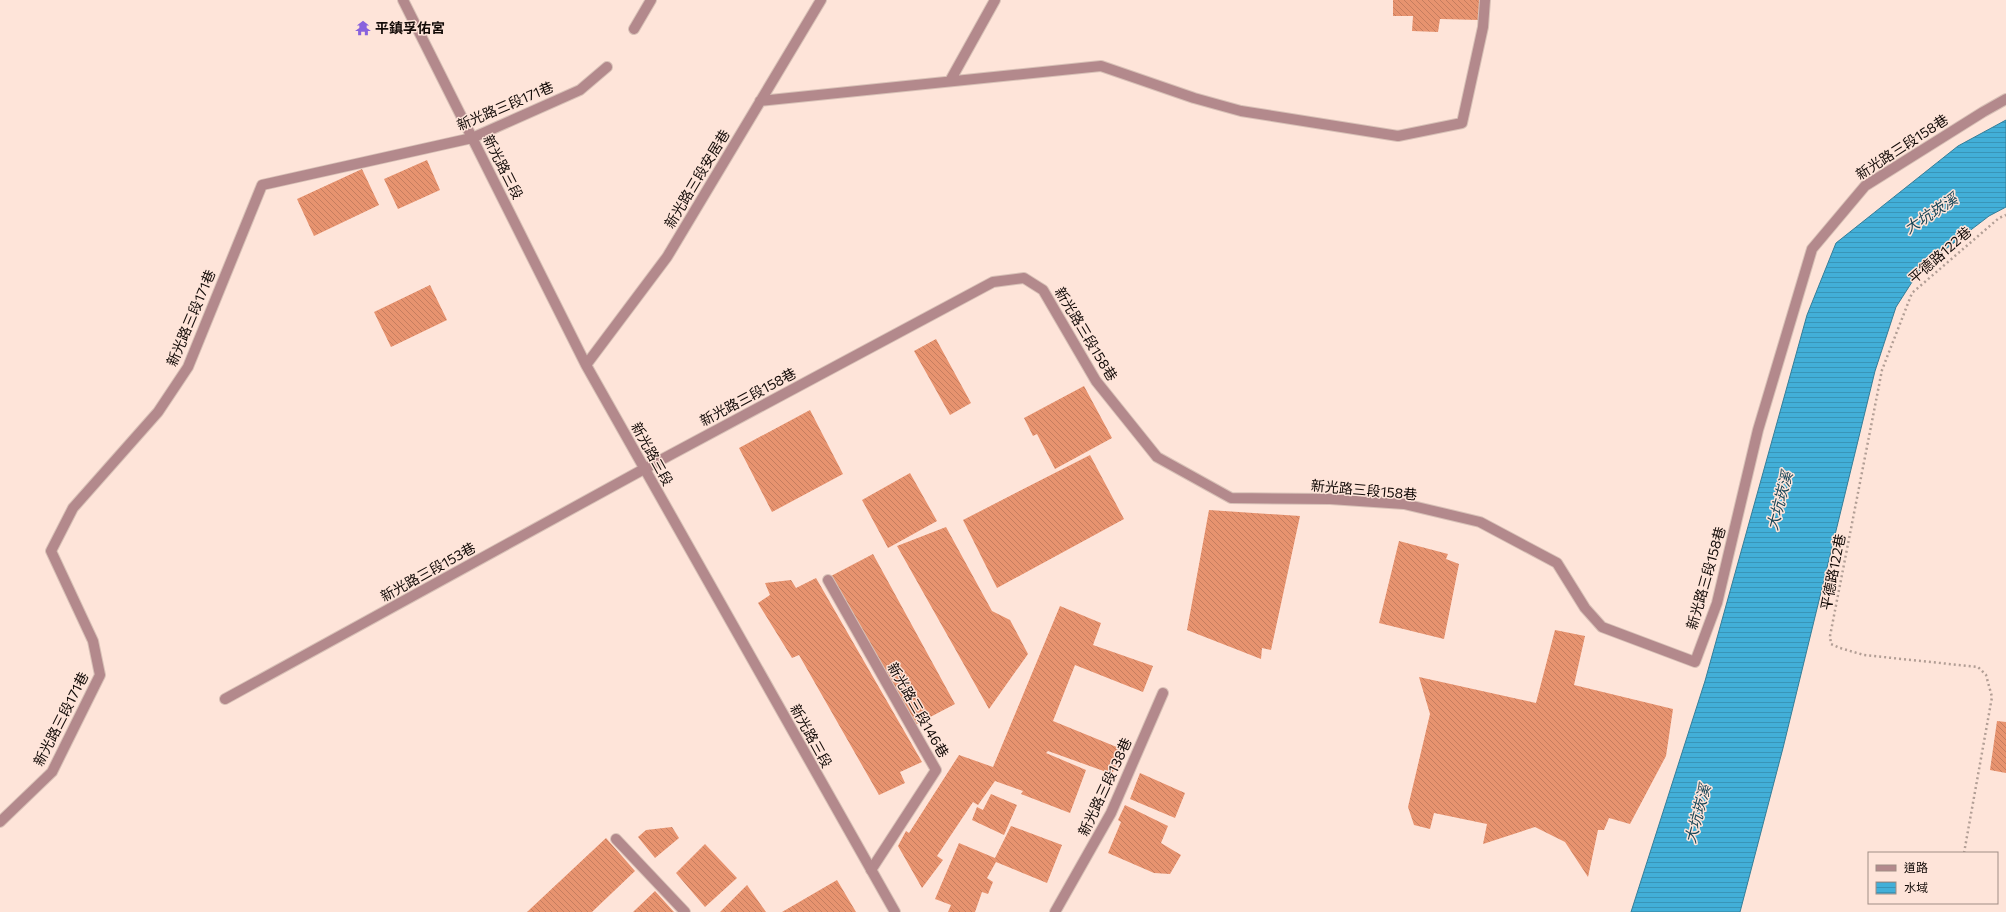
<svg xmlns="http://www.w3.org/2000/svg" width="2006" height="912" font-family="Commissioner,'Noto Sans TC',sans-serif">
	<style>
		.water { fill: url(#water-rules); stroke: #347e99 }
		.building { fill: url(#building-back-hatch) }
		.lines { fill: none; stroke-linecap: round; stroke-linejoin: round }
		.lane-casing { stroke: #d8c1b7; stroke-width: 12 }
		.street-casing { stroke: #d8c1b7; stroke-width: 12 }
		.path { stroke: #b29e95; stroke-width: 2.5; stroke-dasharray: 2 3; stroke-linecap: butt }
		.lane { stroke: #b3898c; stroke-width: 10 }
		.street { stroke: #b3898c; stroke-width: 10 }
		.labels { text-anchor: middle; stroke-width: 3; stroke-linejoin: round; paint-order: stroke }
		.poi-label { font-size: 14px; font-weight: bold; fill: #120a07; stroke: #fee4d9; text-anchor: start }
		.street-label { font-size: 14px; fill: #120a07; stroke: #fee4d9 }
		.water-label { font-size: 15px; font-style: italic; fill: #164456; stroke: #fee4d9 }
	</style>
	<defs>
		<pattern id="water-rules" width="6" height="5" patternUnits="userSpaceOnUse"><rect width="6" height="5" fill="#42afd8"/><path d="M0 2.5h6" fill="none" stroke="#3995b8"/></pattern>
		<pattern id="building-back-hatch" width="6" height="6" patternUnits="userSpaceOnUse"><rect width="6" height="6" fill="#e7936f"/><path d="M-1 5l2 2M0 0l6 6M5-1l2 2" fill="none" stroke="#c57d5f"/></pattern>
	</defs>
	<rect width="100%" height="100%" fill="#fee4d9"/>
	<path class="water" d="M2006,120V207L1989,216L1921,268L1896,307L1875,371L1783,748L1740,912H1631L1705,681L1807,315L1836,243L1958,146Z"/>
	<path class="building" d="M1393,0H1480L1479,20L1440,19L1438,32L1412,31L1413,16H1393Z
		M427,160L440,190L398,209L384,179Z
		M362,169L379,205L314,236L297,199Z
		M430,285L447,320L391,347L374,312Z
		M936,339L971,403L950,415L914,351Z
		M1084,386L1112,438L1055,469L1037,434L1033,436L1024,418Z
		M810,410L843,474L772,512L739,448Z
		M1090,455L1124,519L997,588L963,520Z
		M910,473L937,521L888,548L862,500Z
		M1209,510L1300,516L1271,650L1262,648L1261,659L1187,630Z
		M946,527L992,611L1010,620L1028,654L989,709L897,546Z
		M1399,541L1448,554L1446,559L1459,564L1444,639L1379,623Z
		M873,554L955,704L915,725L831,576Z
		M816,578L922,762L900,772L905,783L879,795L799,655L792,658L758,603L770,595L765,583L791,580L796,588Z
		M1060,606L1101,623L1093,645L1153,666L1143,692L1075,665L1053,721L1124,750L1112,774L1048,751L1046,753L1086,770L1070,813L1021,794L1023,791L995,781L978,805L973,802L937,856L943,860L922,888L898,846L906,831L909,833L959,755L993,767Z
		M1555,630L1585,636L1574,685L1673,709L1666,756L1630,824L1609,818L1604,830H1598L1588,877L1565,842L1535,827L1483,844L1487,824L1434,813L1430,829L1414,825L1408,807L1430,714L1419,677L1536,703Z
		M1997,721L2006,722V773L1990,770Z
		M1140,773L1185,793L1175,818L1130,799Z
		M991,794L1017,805L1004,835L972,820L977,807L983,810Z
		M1125,805L1168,826L1161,843L1181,855L1170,874L1154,873L1108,853L1121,822L1118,820Z
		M1011,826L1062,845L1047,883L996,862L987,878L993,882L988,894L982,892L975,912H948L951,905L935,899L959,843L995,858Z
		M672,827L679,838L655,858L638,837L646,830Z
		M606,838L635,871L592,912H527Z
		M705,844L737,878L705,907L676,873Z
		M837,880L856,912H782Z
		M747,885L766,912H720Z
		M655,891L674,912H633Z"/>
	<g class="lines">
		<defs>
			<path id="lane" d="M828,580L936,770L871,870
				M225,699L644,469L993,282L1024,278L1043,290L1096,381L1157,457L1231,498L1330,499L1404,504L1480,522L1557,563L1585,608L1602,627L1695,662L1717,603L1758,430L1812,249L1865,186L1983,112L2006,99"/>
			<path id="street" d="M403,0L586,365L895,912
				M634,29L651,0
				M950,81L995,0
				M760,101L1101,66L1194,98L1241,111L1398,136L1462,123L1483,27L1485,0
				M586,365L667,257L821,0
				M0,822L52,772L100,675L93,641L51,551L73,508L158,412L188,367L262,185L472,138L580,90L607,67
				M616,839L685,912
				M1055,912L1111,813L1163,693"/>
		</defs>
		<use href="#lane" class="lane-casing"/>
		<use href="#street" class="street-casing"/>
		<path class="path" d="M1964,853L1992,697L1986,675L1978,667L1864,655L1840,648L1831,644L1830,636L1882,370L1912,293L1999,218L2006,215"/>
		<use href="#lane" class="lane"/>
		<use href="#street" class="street"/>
	</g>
	<defs>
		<symbol id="temple-bare" viewBox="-9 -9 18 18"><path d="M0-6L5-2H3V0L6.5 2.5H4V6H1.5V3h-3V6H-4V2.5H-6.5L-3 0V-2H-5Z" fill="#8862dd" stroke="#fee4d9" stroke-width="2.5" paint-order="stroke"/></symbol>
	</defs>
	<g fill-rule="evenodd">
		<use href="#temple-bare" x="352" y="17" width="22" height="22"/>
	</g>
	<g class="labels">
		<g class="poi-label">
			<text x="375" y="33">平鎮孚佑宮</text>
		</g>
		<g class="street-label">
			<text transform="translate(505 106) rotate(-23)" y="5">新光路三段171巷</text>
			<text transform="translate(1902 147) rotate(-33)" y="5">新光路三段158巷</text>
			<text transform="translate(503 167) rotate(63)" y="5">新光路三段</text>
			<text transform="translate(697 179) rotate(-59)" y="5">新光路三段安居巷</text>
			<text transform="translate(1940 255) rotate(-41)" y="5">平德路122巷</text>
			<text transform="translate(191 318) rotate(-67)" y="5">新光路三段171巷</text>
			<text transform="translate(1086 334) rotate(59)" y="5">新光路三段158巷</text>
			<text transform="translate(748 397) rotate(-28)" y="5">新光路三段158巷</text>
			<text transform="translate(652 454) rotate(61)" y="5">新光路三段</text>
			<text transform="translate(1364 490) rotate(5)" y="5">新光路三段158巷</text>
			<text transform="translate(428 572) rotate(-29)" y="5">新光路三段153巷</text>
			<text transform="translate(1833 572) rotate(-79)" y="5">平德路122巷</text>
			<text transform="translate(1706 578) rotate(-74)" y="5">新光路三段158巷</text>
			<text transform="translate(918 710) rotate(60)" y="5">新光路三段146巷</text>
			<text transform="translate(61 719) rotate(-63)" y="5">新光路三段171巷</text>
			<text transform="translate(811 736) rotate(61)" y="5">新光路三段</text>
			<text transform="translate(1105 787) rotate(-65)" y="5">新光路三段138巷</text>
		</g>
		<g class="water-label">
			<text transform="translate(1931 214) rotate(-33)" y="5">大坑崁溪</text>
			<text transform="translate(1780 501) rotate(-75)" y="5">大坑崁溪</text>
			<text transform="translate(1698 814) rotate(-75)" y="5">大坑崁溪</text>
		</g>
	</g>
	<rect x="1868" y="852" width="130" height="52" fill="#fee4d9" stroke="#a08d85"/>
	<rect x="1876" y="865" width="20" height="6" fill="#b3898c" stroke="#a08d85"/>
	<text x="1904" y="872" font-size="12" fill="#120a07">道路</text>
	<rect x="1876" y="882" width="20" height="12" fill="url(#water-rules)" stroke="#a08d85"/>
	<text x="1904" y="892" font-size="12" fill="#120a07">水域</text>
</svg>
